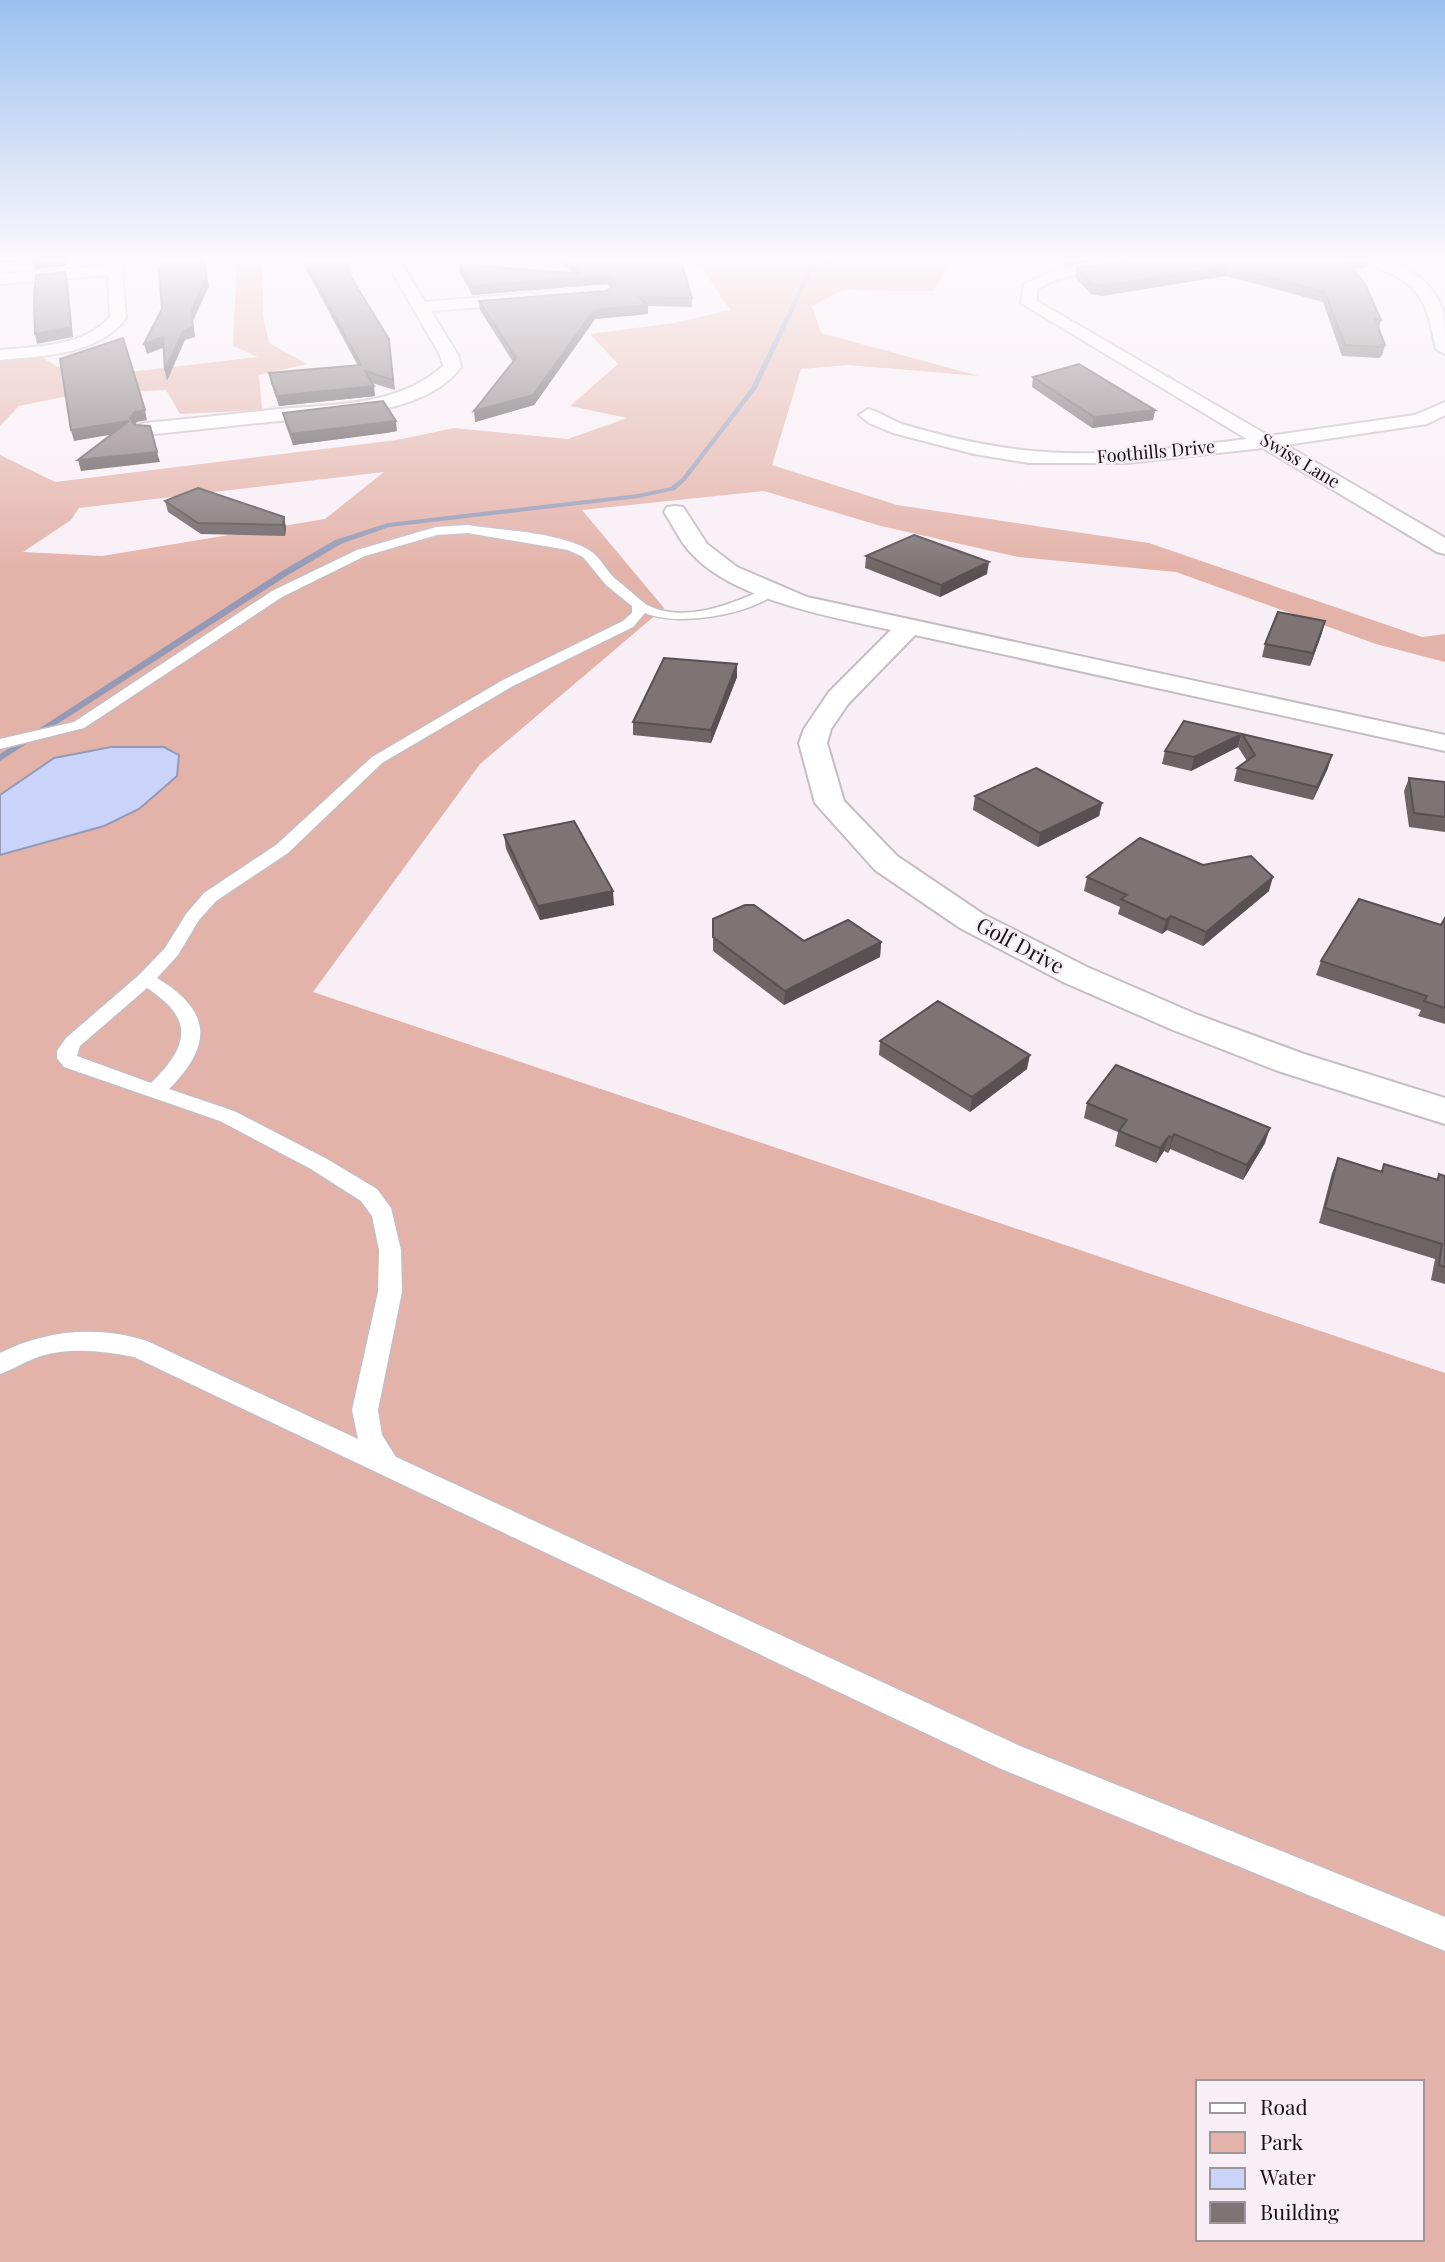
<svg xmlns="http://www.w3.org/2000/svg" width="1445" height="2262" font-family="'Playfair Display',serif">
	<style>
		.green { fill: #e3b2a8; fill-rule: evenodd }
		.water { fill: #cad4fb; stroke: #949ab6; stroke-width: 2 }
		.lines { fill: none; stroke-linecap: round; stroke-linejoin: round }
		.stream { fill: #949ab6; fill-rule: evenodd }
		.lane-casing { stroke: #c5bdc3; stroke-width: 3 }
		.street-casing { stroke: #c5bdc3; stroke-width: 4 }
		.lane { fill: #fff; fill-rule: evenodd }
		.street { fill: #fff; fill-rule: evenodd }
		.wall { fill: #6c6465 }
		.shaded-wall { fill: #585153 }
		.building { fill: #7e7476; stroke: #585153; stroke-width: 2 }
		.labels { text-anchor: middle; stroke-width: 5; stroke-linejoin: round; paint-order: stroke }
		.far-street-label { font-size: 18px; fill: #151214; stroke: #f8eff6 }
		.street-label { font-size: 21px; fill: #151214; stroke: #f8eff6 }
	</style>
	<rect width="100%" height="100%" fill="#f8eff6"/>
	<path class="green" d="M237,258H263V316L269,343L307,364L259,375L262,410L180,414L166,390L73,395L19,406L0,426V359L36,354L63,370L138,371L258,357L233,346Z
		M668,258H744L769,266L805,264L808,258H968L948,266L934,291L843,290L812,306L821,333L979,376L848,365L801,369L772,465L897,505L1149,543L1422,637L1445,634V662L1376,644L1176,572L1018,557L881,526L764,491L582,510L664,608L480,764L313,992L1445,1373V2262H0V455L55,482L397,440L454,428L568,439L627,418L570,406L618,364L590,334L674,323L730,310L702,268ZM384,472L325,519L102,556L23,552L71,520L79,508ZM1198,2082H1422V2239H1198Z"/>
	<path class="water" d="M111,747H164L179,755L177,776L139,809L104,826L0,855V795L54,758Z"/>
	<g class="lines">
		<path class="stream" d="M834,258H839L812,272L757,388L686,480L675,490L638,498L389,527L341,544L288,575L0,761V754L282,571L335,540L388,523L638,494L671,487L682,478L751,388L808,270Z"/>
		<defs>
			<path id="lane" d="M468,525C504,531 558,532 589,550C601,557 607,573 618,581C626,587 641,601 647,605C686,624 730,604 766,589L771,588L777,592C752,615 677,627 645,613L633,627L513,686L382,763L288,853L216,901L199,920L178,955L157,978C212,1011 213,1045 169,1089L234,1111L327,1159L377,1189L391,1208L401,1250L402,1292L378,1410L382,1435L396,1457L1020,1746L1445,1917V1951L999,1768L134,1357C103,1351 71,1347 41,1356C26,1361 14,1369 0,1374V1353C45,1330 98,1325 147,1341L358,1439L352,1410L378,1292L379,1250L372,1216L361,1201L311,1169L220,1121L64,1067L57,1058V1051L66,1038L139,975L165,948L186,914L204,893L276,845L372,757L503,680L623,621L632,613V606L606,585L583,557L568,550L468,533L437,535L365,556L282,597L84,728L0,749V739L74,722L272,591L357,550L436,527ZM147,988C195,1019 189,1046 151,1083L77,1056L80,1046Z"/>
			<path id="street" d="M107,258H121L126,318C99,355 42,356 0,360V350C36,347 85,346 110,317L108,275L0,284V274L107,266Z
				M384,258H398L425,302L531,293L539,298L531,303L431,311L458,355L461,367C423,418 326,416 269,422C227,426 186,431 145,435L138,433L135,429L138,425L145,423C186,419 227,415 269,410C327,404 397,408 443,366L440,355Z
				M1128,258H1163L1156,262L1078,274L1058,279L1037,289V301L1269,436L1415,415L1445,402V415L1427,424L1286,445L1445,538V554L1437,552L1263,448L1127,463H1029L974,454L893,433L869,423L859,415L868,409C880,412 891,420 902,424C935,434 968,442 1001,447C1082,461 1166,449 1247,439L1021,303L1024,284L1053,271Z
				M1361,258C1397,258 1436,278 1444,316C1445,328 1445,342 1445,354L1436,349C1428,313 1426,290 1390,273C1380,268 1368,265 1361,258Z
				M675,506L683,507L707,544L737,567L807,597L1445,735V751L915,635L848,704L831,729L827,743L844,801L897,856L983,914L1087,967L1198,1015L1304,1054L1445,1098V1124L1278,1071L1173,1030L1063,982L960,928L875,870L815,803L799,743L804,729L829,692L891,630C832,617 733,600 691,553C680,542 673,525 664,512L667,507Z"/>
		</defs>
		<use href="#lane" class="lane-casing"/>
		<use href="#street" class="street-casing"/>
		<use href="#lane" class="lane"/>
		<use href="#street" class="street"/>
	</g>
	<path class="wall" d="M300,258H345L351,266L352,275H350L389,339L395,390L372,383L375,396L279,406L271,383L269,373L358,366Z
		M557,258H658L692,298V307L648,306V314L595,319L534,405L475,422L513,362L480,310L479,301L606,291L611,287L606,284L472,295L460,273L459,264L572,273Z
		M1057,258H1113L1065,266Z
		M1139,258H1370L1368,266L1354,269L1381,320L1379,329L1385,345L1382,356H1381L1380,358L1342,356L1323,302L1226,276L1101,296L1091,294L1075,277L1077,268Z
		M1377,258H1401L1392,260Z
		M1033,377L1155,410L1153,420L1092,428L1032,387Z
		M283,413L397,431L293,445L285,423Z
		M165,501L284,517L286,528L285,536L201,534L168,512Z
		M866,556L987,574L940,597L865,568Z
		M1322,633L1310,666L1262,657L1265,644Z
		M737,664V677L711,743L633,735V722Z
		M1242,734L1328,768L1313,800L1234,781L1237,768L1247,761L1238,747Z
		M1238,747L1191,771L1162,764L1165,751Z
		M1409,778L1445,782V832L1409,827L1404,791Z
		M975,796L1102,803L1099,816L1038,847L973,810Z
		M504,835L614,905L540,920L506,849Z
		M1203,865L1269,891L1203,946L1167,930L1162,934L1118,914L1120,907L1084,891L1087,877Z
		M1445,918V1024L1418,1016L1421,1010L1316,975L1321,961L1441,925Z
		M713,919L804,941L881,942L880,957L784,1005L713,951Z
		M880,1041L1027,1069L970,1112L879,1055Z
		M1087,1103L1265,1143L1243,1180L1170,1149L1168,1153L1164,1151L1156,1163L1115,1146L1118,1132L1084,1118Z
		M1338,1158L1381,1171L1384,1164L1436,1180L1439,1174L1445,1176V1284L1431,1280L1435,1259L1319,1223L1332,1173Z"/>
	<path class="shaded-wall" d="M0,258H34V260L66,258V266L35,269L32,261L0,263Z
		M203,258L209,286L193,321L195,337L185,340L167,381L165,371L191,311Z
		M1066,258H1113L1065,266Z
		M1363,258H1370L1368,266L1346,271L1348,261Z
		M1228,266L1226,276L1101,296L1102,286Z
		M65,272L68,281L73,337L37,344L35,334Z
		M605,276L606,284L472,295L471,286Z
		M648,305V314L595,319L534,405L475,422L474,411L594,310Z
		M163,337L165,347L147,354L144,344Z
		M374,386L375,396L279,406L277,396Z
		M145,410L147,420L137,422L132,429L130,418L135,412Z
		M1155,410L1153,420L1092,428L1094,417Z
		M129,421L132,431L74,441L71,430Z
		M396,421L397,431L387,433L293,445L291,434Z
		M157,452L160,462L81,471L78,460Z
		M284,517L286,528L285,536L283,525Z
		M989,562L987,574L940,597L941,585Z
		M1325,621L1322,633L1310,666L1313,653Z
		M737,664V677L711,743V730Z
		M1242,734L1238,747L1191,771L1194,757Z
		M1332,755L1328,768L1313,800L1317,787Z
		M1102,803L1099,816L1038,847L1040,833Z
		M1273,877L1269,891L1203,946L1206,932Z
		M613,891L614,905L540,920L538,906Z
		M1171,916L1167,930L1162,934L1166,920Z
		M881,942L880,957L784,1005L785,991Z
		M1030,1055L1027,1069L970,1112L972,1097Z
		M1270,1128L1265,1143L1243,1180L1247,1165Z
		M1174,1134L1170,1149L1168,1153L1172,1138Z
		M1169,1136L1164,1151L1156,1163L1160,1148Z"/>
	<path class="building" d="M32,258H62L32,260Z
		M158,258H203L207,277L191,311L193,327L183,331L165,371L163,337L144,344L162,309Z
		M303,258H345L351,266H344L389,339L393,380L365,371L374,386L277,396L269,373L361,365Z
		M565,258H658L682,265L692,298L638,297L648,305L594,310L533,395L474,411L516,358L479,301L606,291L615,285V281L605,276L471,286L459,264L580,274Z
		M1139,258H1363L1348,261L1366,286L1381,320L1375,319L1385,345H1382L1383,347L1345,345L1325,292L1228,266L1102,286L1092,284L1077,268Z
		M65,272L71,327L35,334L34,299L36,275Z
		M123,338L145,410L135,412L130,418L135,425L150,426L157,452L78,460L129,421L71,430L60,359Z
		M1079,364L1155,410L1094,417L1033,377Z
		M383,401L396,421L291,434L283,413Z
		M198,488L284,517L283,525L198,523L165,501Z
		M914,535L989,562L941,585L866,556Z
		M1278,612L1325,621L1313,653L1265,644Z
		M664,658L737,664L711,730L633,722Z
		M1184,721L1242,734L1194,757L1165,751Z
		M1242,734L1332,755L1317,787L1237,768L1255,755Z
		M1036,768L1102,803L1040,833L975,796Z
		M1409,778L1445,782V817L1414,813Z
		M574,821L613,891L538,906L504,835Z
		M1140,838L1203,865L1251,856L1273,877L1206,932L1171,916L1166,920L1121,899L1127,895L1087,877Z
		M1359,899L1441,925L1445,918V1008L1424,1001L1427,996L1321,961Z
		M745,905H754L804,941L848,920L881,942L785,991L713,937V919Z
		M938,1001L1030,1055L972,1097L880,1041Z
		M1116,1065L1270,1128L1247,1165L1174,1134L1172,1138L1169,1136L1160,1148L1119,1131L1127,1120L1087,1103Z
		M1338,1158L1382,1172L1384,1164L1438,1180L1439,1174L1445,1176V1267L1439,1265L1442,1244L1325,1208Z"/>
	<linearGradient id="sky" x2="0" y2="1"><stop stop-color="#9cc1f0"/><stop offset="0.45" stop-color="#fcf8fb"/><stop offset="1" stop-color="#fcf8fb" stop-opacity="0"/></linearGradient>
	<rect width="1445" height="575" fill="url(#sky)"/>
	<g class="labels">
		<g class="far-street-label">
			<text transform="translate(1156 452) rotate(-5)" y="6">Foothills Drive</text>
			<text transform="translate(1300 461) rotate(31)" y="6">Swiss Lane</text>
		</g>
		<g class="street-label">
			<text transform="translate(1020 946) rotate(28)" y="7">Golf Drive</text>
		</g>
	</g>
	<rect x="1196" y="2080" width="228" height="161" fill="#f8eff6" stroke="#9d979c" stroke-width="2"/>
	<rect x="1210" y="2103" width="35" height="10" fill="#ffffff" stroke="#9d979c" stroke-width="2"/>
	<text x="1260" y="2115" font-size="21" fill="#151214">Road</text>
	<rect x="1210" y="2132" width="35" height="21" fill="#e3b2a8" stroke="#9d979c" stroke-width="2"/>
	<text x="1260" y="2150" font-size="21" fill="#151214">Park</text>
	<rect x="1210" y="2168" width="35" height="21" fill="#cad4fb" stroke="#9d979c" stroke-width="2"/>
	<text x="1260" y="2185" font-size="21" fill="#151214">Water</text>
	<rect x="1210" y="2202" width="35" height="21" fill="#7e7476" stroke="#9d979c" stroke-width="2"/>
	<text x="1260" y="2220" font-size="21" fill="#151214">Building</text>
</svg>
